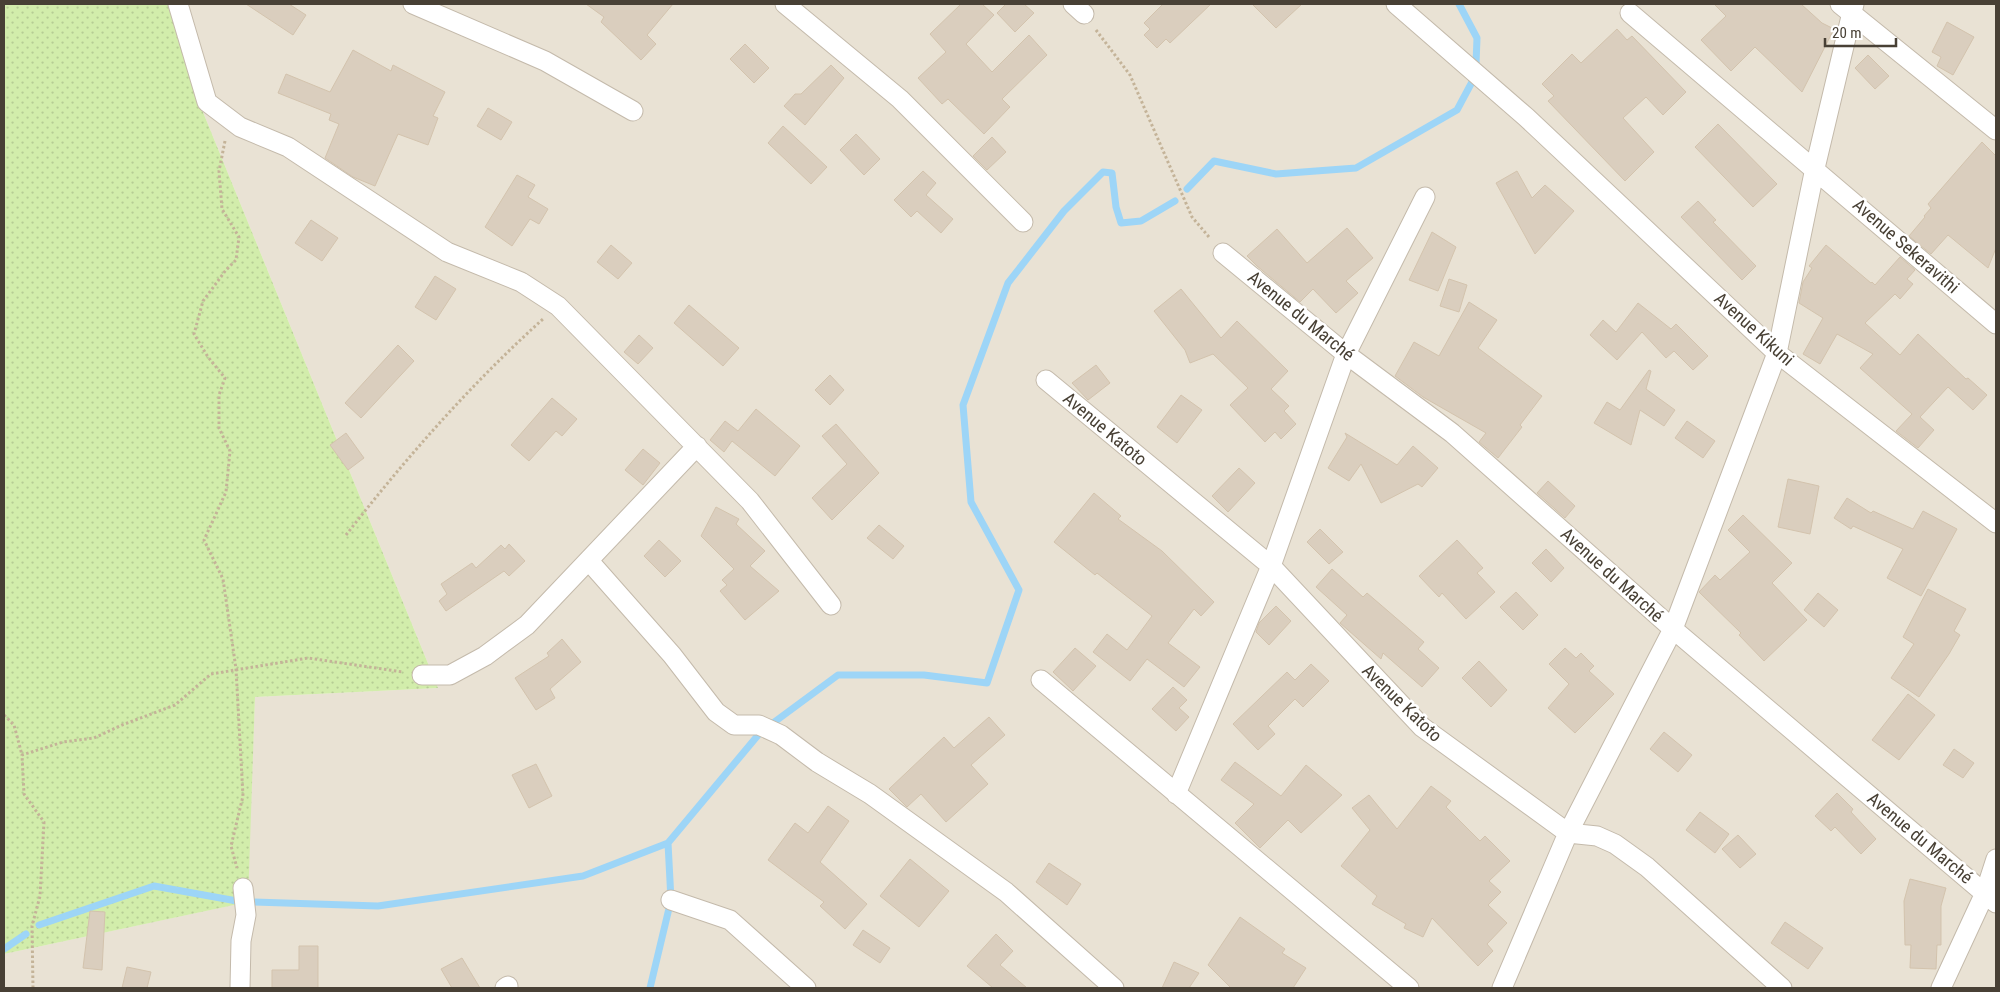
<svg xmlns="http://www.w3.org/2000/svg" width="2000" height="992" font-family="'Roboto Condensed',sans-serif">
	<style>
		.residential { fill: #e9e2d4 }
		.grass { fill: url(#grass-dots) }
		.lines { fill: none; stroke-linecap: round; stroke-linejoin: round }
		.stream { stroke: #9dd5f7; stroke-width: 7 }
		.building { fill: #dacebe; stroke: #d3c3ad }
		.minor-casing { stroke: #c4baab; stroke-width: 21 }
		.path { stroke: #c4b398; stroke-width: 3; stroke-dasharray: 2.5 2.5; stroke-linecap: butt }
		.minor { stroke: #fff; stroke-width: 19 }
		.labels { text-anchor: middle; stroke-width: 5; stroke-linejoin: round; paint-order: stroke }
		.street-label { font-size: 18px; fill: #484035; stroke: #fff }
	</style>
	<defs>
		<pattern id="grass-dots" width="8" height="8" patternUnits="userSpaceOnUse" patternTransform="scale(1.25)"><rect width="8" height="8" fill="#d2edab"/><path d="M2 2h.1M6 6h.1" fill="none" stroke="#b6cc94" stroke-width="1.8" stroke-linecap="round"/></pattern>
	</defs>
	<rect width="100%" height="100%" fill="#f5f0e6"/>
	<path class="residential" d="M178,4H1996V988H4V954L247,902L255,697L438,688L196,95Z"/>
	<path class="grass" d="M4,4H178L196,95L438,688L255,697L248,902L4,954Z"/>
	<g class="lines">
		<path class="stream" d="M1459,4L1477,38L1476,64
			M1187,189L1214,161L1276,174L1356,168L1457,110L1472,82
			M773,723L838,675H924L987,683L1019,590L971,502L963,405L1008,283L1064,211L1103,172L1112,173L1116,207L1121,223L1141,221L1175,201
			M251,902L378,906L583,876L668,843L759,734
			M39,925L154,886L237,901
			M4,949L26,934
			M650,988L671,900L668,843"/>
	</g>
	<path class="building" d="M246,4H289L306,15L293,35Z
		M586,4H673L647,35L656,44L641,60L601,22L604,17Z
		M961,4H982L994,15L966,44L992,72L1029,35L1047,55L1002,99L1010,107L984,134L948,99L942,104L918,78L946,52L930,34Z
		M1006,4H1024L1034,13L1015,32L997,13Z
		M1163,4H1211L1170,43L1166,39L1157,48L1144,35L1150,29L1144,23Z
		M1252,4H1302L1276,28Z
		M1714,4H1801L1822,23L1834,29L1802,92L1755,47L1731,71L1701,40L1726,16Z
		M1947,22L1974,37L1953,75L1937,66L1941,57L1932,52Z
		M1617,29L1627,40L1632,36L1686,92L1663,115L1646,97L1623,118L1654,152L1625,181L1548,101L1554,96L1542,84L1572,54L1581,63Z
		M745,44L769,68L754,83L730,59Z
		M353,50L391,71L393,65L445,92L433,116L438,118L428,145L398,134L375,186L353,177L325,158L339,124L329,120L331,114L278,93L286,74L330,92Z
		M1868,55L1889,76L1875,89L1855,68Z
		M831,65L844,78L805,125L784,106L795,94H801Z
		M488,108L512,122L501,140L477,126Z
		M1718,124L1777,184L1753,207L1695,147Z
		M783,126L827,167L811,184L768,143Z
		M856,134L880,159L864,175L840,150Z
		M992,137L1006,152L987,170L973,156Z
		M1982,142L1996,156V248L1988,268L1948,235L1931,254L1909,236L1925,217L1924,216L1931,208L1928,204Z
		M923,171L936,183L926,195L953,219L941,233L917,211L911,217L894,200Z
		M1517,171L1532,198L1545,185L1574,211L1535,254L1496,183Z
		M517,175L535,185L528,197L548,209L539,224L530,219L512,246L485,227Z
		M1698,201L1716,220L1713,222L1756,266L1742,280L1681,217Z
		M311,220L338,238L322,261L295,243Z
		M1347,228L1373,258L1346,281L1358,293L1336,313L1313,289L1300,302L1257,266L1247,256L1277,229L1307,263Z
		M1432,232L1456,247L1438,291L1409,280Z
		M611,245L632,263L618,279L597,262Z
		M1826,245L1871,283L1872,282L1875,285L1900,257L1915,270L1907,279L1913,284L1900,299L1895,294L1865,323L1900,355L1918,334L1966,379L1968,378L1987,395L1973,410L1948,387L1920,417L1934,430L1918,448L1896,431L1912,414L1860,368L1873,354L1837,334L1820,364L1803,354L1823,318L1799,303L1803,282L1812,268L1809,266Z
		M435,276L456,289L436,320L415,307Z
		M1449,279L1467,285L1459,312L1440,306Z
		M1181,289L1221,338L1237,321L1288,371L1271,389L1289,406L1284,411L1296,424L1281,439L1275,432L1265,442L1230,405L1248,388L1213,354L1190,363L1185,350L1154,311Z
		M1469,302L1497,320L1478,348L1542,396L1520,425L1522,427L1498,458L1479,442L1486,433L1423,397L1395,376L1414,342L1439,356Z
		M1638,303L1671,329L1676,324L1708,356L1693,370L1674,351L1666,358L1642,332L1617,360L1590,335L1603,320L1616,332Z
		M689,305L739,348L723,366L674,323Z
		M639,335L653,348L638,364L624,352Z
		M398,345L414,361L361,418L345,403Z
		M1096,365L1110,383L1088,400L1072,383Z
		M1649,370L1651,371L1646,389L1675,410L1664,426L1640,410L1631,445L1594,423L1607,402L1620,410Z
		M830,375L844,390L830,405L815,390Z
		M1181,395L1202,410L1177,443L1157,427Z
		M552,398L577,419L562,436L556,431L529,461L511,445Z
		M756,409L800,446L775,476L732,441L724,452L710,440L725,421L738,431Z
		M1687,421L1715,441L1703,458L1675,438Z
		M836,424L879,473L832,520L812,498L847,464L822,436Z
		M346,433L364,458L348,470L330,445Z
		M1345,433L1397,465L1413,446L1438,468L1422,487L1418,484L1381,503L1361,464L1349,481L1328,468L1347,437Z
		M643,449L660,463L643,485L625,470Z
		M1239,468L1255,483L1228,512L1212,496Z
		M1788,479L1819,486L1810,534L1778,527Z
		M1548,481L1575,506L1565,518L1537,493Z
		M1094,493L1121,516L1118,519L1162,551L1214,602L1201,616L1194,609L1168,643L1200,667L1184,687L1147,659L1130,681L1093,652L1107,634L1127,650L1152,616L1097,573L1095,575L1054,542Z
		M1847,498L1871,513L1873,511L1913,529L1923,511L1957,529L1921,596L1887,578L1903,549L1853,526L1851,529L1834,518Z
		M716,507L739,519L736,524L765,551L750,566L779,591L745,620L720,591L727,585L722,580L734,569L701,536Z
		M1743,515L1792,563L1772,583L1807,620L1764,661L1739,635L1741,633L1699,592L1715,575L1720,580L1750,552L1728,530Z
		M879,525L904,546L893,559L867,538Z
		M1320,529L1343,552L1329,564L1307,542Z
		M659,540L681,561L665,577L644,556Z
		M1457,540L1483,568L1477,573L1495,592L1466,619L1442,593L1439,597L1419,576Z
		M509,544L525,561L509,576L504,571L446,611L439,601L447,594L441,584L472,563L476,568L501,545L505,549Z
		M1546,549L1564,568L1551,582L1532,563Z
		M1332,569L1363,597L1367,593L1424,642L1418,649L1439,668L1422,687L1383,653L1381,659L1340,623L1347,615L1316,587Z
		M1928,589L1966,609L1954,631L1960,635L1949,654L1919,697L1891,678L1914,644L1903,637Z
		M1516,592L1538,615L1523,630L1500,607Z
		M1818,593L1838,610L1824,627L1804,610Z
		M1276,606L1291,621L1269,645L1256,632L1259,623Z
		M562,639L581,662L550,689L555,698L536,710L515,678L549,656L547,653Z
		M1075,648L1096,666L1073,691L1053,672Z
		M1565,648L1576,658L1581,653L1594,666L1589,671L1614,694L1575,733L1548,708L1569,684L1549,664Z
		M1479,661L1507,690L1491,707L1462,678Z
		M1311,664L1329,681L1303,707L1295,699L1268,726L1275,734L1258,750L1233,724L1287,672L1295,680Z
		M1173,687L1187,700L1179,708L1189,717L1176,731L1152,709Z
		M1908,694L1935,715L1899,760L1872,740Z
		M989,717L1005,735L971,765L988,784L946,822L921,794L907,807L889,789L944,737L954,748Z
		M1664,732L1692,755L1678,772L1650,749Z
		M1954,749L1974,763L1963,778L1943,765Z
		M1235,762L1281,796L1306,765L1342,795L1301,833L1288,820L1260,848L1235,823L1254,804L1221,780Z
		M536,764L552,796L529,808L512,775Z
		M1431,786L1451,801L1446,807L1480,841L1485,836L1510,861L1489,881L1501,892L1488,905L1507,923L1487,944L1493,951L1478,966L1432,918L1423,937L1404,928L1406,924L1372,904L1377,896L1341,866L1370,830L1352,808L1369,795L1397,829Z
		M1837,793L1853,809L1851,812L1876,839L1861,854L1835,827L1831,831L1815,816Z
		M828,806L849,821L820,862L867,904L845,929L820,906L824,902L768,860L795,823L808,833Z
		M1700,812L1729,834L1715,853L1686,830Z
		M1738,835L1756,854L1740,868L1722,849Z
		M910,859L949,891L919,927L880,896Z
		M1049,863L1081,884L1067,905L1036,882Z
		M1910,879L1946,888L1941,906V945H1937L1936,969L1910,968L1911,945H1905L1904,901Z
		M90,911L105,912L102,970L83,968Z
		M1240,917L1285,949L1282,953L1306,968L1293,988H1231L1208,965Z
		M1785,922L1823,948L1808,969L1771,943Z
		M863,930L890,948L880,963L853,945Z
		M996,934L1013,951L1000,965L1027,988H993L967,966Z
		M299,946H318V988H272V970H299Z
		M462,958L480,988H452L441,969Z
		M1174,962L1199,973L1189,988H1162Z
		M127,967L151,972L147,988H122Z"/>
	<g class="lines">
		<defs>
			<path id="minor" d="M178,4L207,102L240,127L288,147L447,252L521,282L558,306L750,501L831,605
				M413,4L545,61L633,111
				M785,4L900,99L1023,222
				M1073,4L1084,14
				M1396,4L1526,117L1777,353L1996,523
				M1840,4L1996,130
				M1630,13L1996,324
				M1223,253L1346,354L1452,433L1673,629L1996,903
				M1046,380L1271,566L1422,727L1568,833L1597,836L1615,844L1647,867L1782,988
				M589,561L672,655L716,712L734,725H759L781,735L817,762L870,794L1006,892L1114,988
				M422,675H450L485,656L527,625L697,446
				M1041,680L1409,988
				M1176,794L1271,566L1346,354L1425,197
				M671,900L730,920L806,988
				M240,988L241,941L246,915L243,888
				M505,988L508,986
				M1502,988L1568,833L1673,629L1777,353L1815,168L1854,4
				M1941,988L1985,893L1996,859"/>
		</defs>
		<use href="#minor" class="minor-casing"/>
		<path class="path" d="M1096,30L1130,75L1192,217L1209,237
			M225,141L219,171L222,209L239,237L236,260L226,270L203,301L194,334L208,357L225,378L219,395V428L230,451L226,492L204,540L223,579L236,669L243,796L231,846L237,868
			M346,535C406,458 470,385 543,319
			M4,715L14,725L22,755
			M33,988L32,926L40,896L44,822L24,794L22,755L63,742L94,738L122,725L175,705L211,674L308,658L403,672"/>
		<use href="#minor" class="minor"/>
	</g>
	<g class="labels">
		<g class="street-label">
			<text transform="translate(1906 246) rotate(41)" y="6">Avenue Sekeravithi</text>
			<text transform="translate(1301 316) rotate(39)" y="6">Avenue du Marché</text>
			<text transform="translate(1754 329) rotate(42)" y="6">Avenue Kikuni</text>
			<text transform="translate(1105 429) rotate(40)" y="6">Avenue Katoto</text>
			<text transform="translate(1612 575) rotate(42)" y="6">Avenue du Marché</text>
			<text transform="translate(1402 703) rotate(44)" y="6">Avenue Katoto</text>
			<text transform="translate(1920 838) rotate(40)" y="6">Avenue du Marché</text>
		</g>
	</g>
	<rect width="2000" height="992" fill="none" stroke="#484035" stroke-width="10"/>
	<path d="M1825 38v8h71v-8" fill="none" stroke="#484035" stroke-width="2.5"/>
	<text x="1832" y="38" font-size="15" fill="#484035" stroke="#ffffff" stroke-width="4" paint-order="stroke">20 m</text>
</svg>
